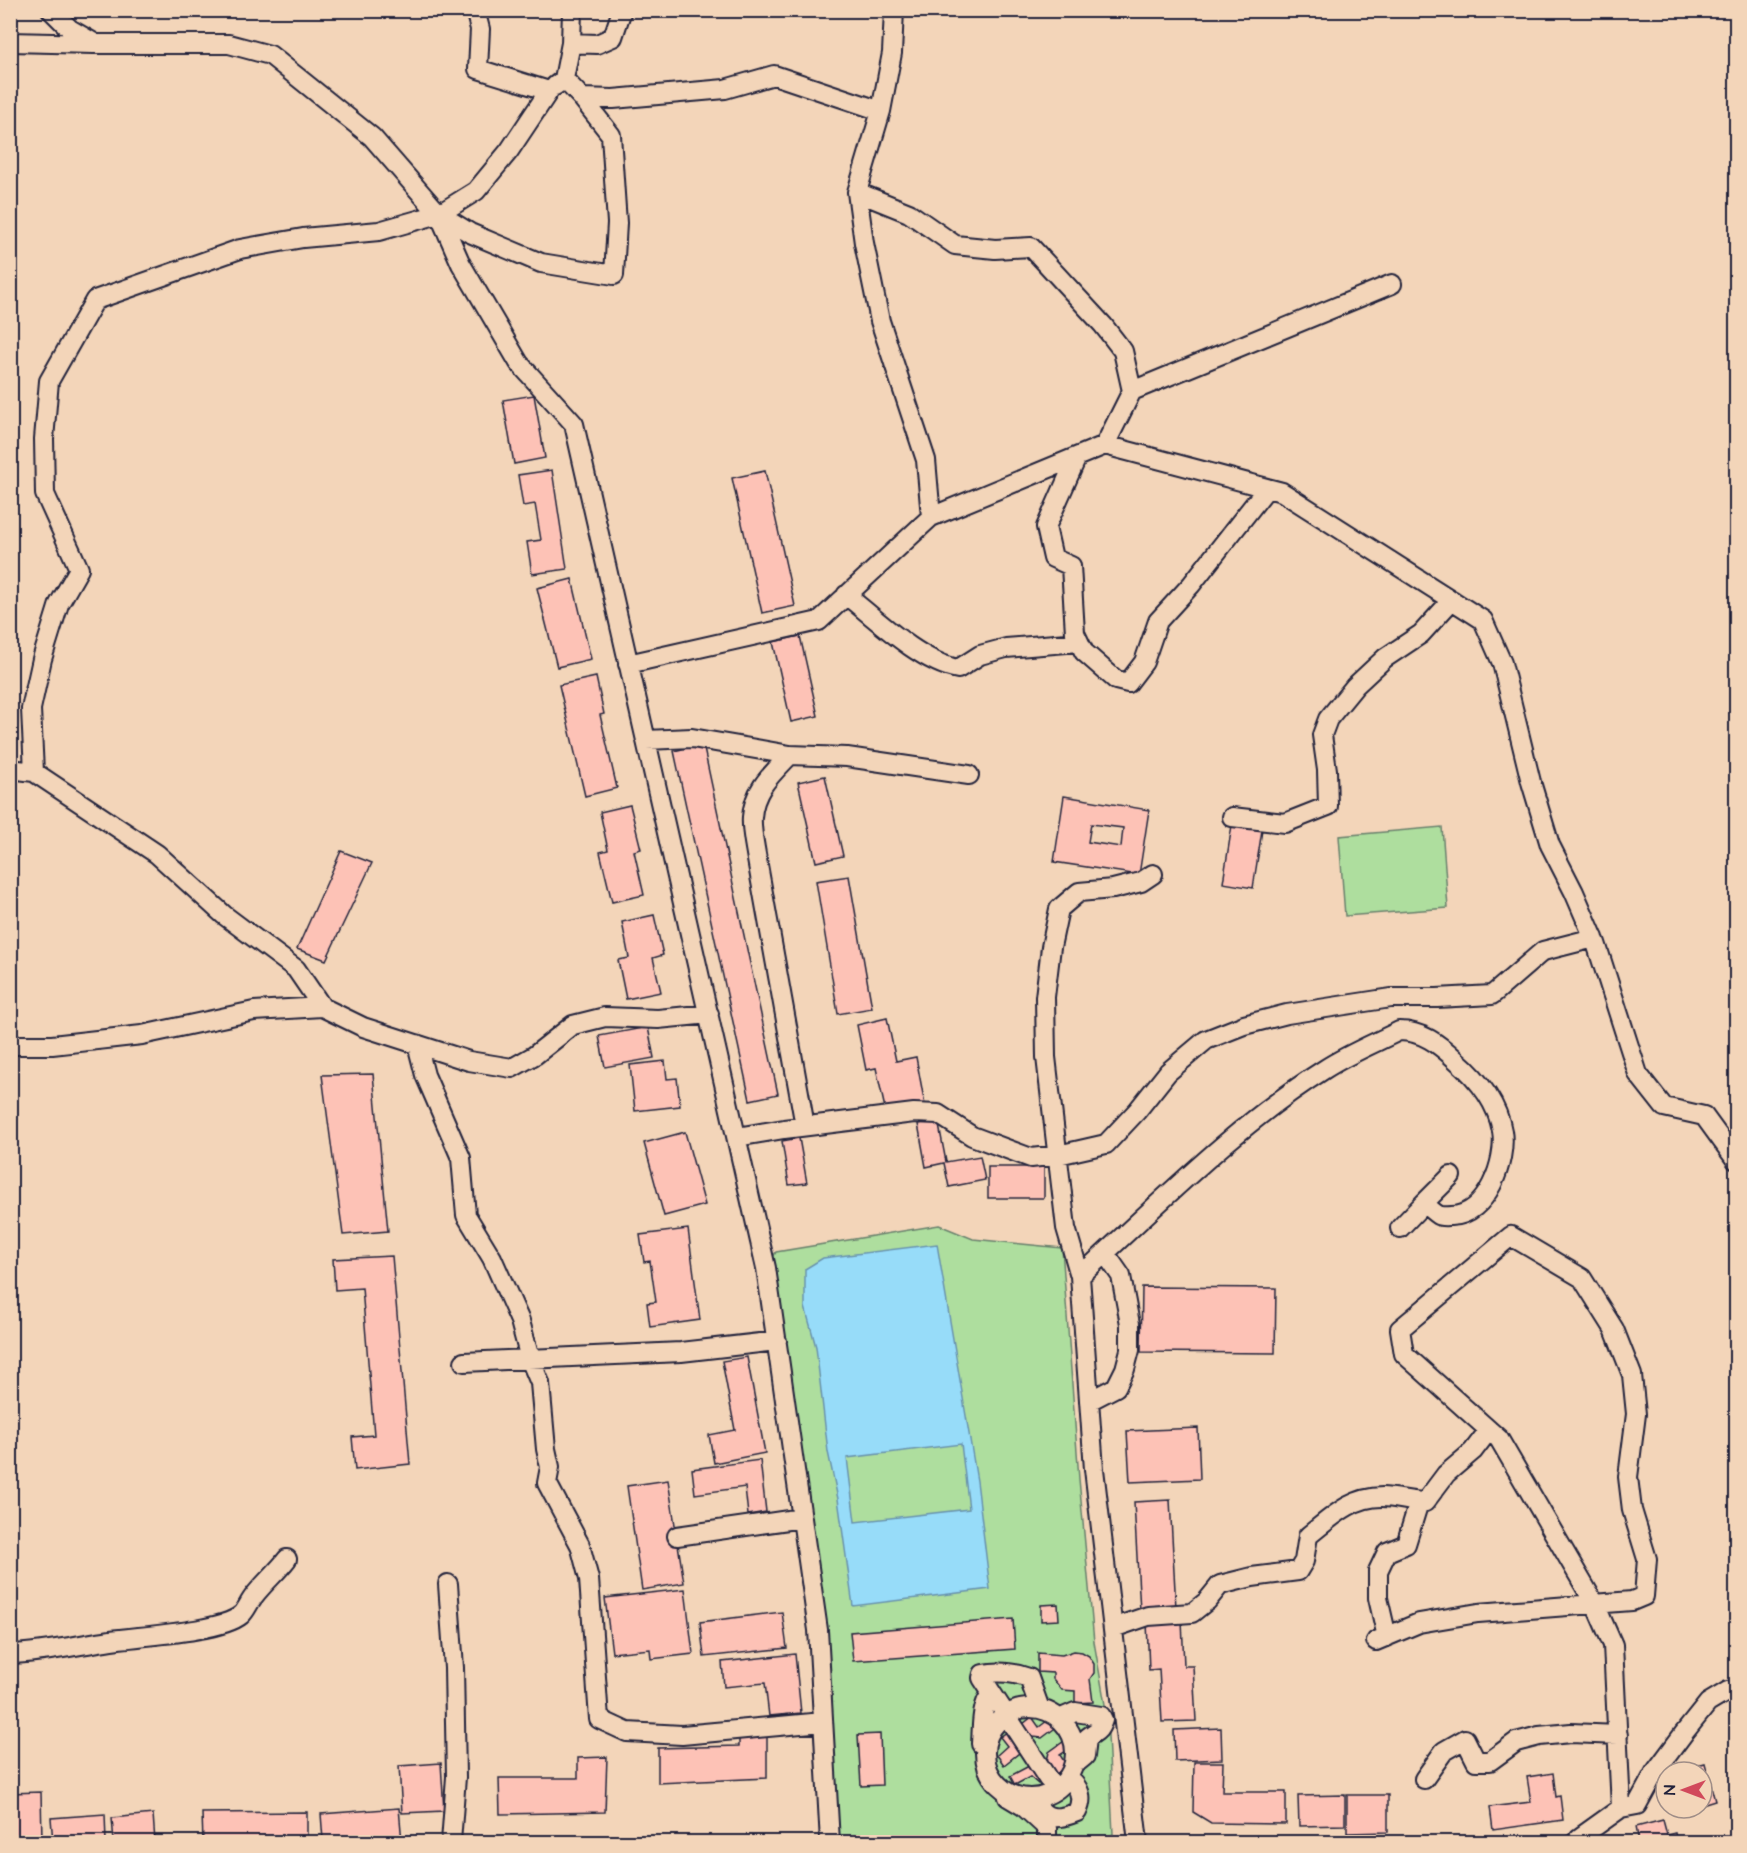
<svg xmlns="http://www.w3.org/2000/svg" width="1747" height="1853" font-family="'Architects Daughter',sans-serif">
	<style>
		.green { fill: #aede9e; stroke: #68806c; stroke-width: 1.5 }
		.water { fill: #97dcf9; stroke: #6892ad; stroke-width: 1.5; fill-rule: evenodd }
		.building { fill: #fdc2b6; stroke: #22223b; stroke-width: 1.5; fill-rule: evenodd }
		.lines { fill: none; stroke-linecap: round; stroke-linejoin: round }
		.minor-casing { stroke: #22223b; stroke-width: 22 }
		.minor { stroke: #f3d5b9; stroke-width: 18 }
		.rail { stroke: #22223b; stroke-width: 4.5; stroke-dasharray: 9 4.5; stroke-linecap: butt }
	</style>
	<rect width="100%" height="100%" fill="#f3d5b9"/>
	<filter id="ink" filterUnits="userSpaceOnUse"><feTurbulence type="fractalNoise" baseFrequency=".0167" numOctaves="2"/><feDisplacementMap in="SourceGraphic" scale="12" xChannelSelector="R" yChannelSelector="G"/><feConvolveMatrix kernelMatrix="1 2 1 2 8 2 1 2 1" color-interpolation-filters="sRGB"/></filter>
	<g filter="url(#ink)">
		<path class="green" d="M1442,827L1448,908L1345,916L1339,836Z
			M939,1225L973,1239L1062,1248L1079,1479L1094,1642L1107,1716L1113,1834L1102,1842H830L818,1630L766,1268L776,1252Z"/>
		<path class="water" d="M937,1244L977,1481L990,1589L853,1606L838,1499L828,1452L816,1347L805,1307V1269L823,1258ZM961,1444L969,1509L855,1522L847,1458Z"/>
		<path class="building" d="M534,395L545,458L514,464L503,400Z
			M552,470L567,569L532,574L527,542L541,540L535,504L523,506L518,475Z
			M765,471L795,606L762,613L732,478Z
			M572,579L591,659L557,667L537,588Z
			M800,636L818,716L791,722L773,642Z
			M596,677L604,714L600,715L617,788L585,796L559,685Z
			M703,744L778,1094L750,1100L674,751Z
			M825,776L843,856L816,862L798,782Z
			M1064,796L1149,810L1139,875L1054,862ZM1091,824L1123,828L1121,847L1088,842Z
			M630,805L641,849L634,851L644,895L612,902L600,852L608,850L600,812Z
			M1232,825L1262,830L1253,888L1223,883Z
			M341,851L372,863L326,960L297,949Z
			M849,876L872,1008L838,1014L816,881Z
			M654,915L663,955L653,958L661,992L626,999L618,960L629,958L622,922Z
			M887,1018L896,1061L916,1057L925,1105L886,1113L876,1068L866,1070L857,1025Z
			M648,1027L654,1058L605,1067L599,1036Z
			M665,1061L667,1079L677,1078L680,1106L635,1111L630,1065Z
			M373,1074L388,1231L343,1235L322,1075Z
			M938,1120L946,1162L980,1156L985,1180L949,1187L944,1163L926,1167L918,1124Z
			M685,1132L705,1205L664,1216L644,1143Z
			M799,1138L807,1183L789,1185L782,1141Z
			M988,1167H1044V1198H988Z
			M688,1229L700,1320L650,1327L647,1303L656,1302L650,1261L644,1262L640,1235Z
			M392,1256L410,1464L355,1470L352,1437L374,1435L362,1288L335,1290L333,1259Z
			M1142,1287L1276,1288L1275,1353L1141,1352Z
			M747,1357L765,1453L714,1463L709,1435L735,1430L722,1361Z
			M1198,1428L1200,1479L1130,1482L1127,1431Z
			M760,1460L766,1512L748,1515L745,1487L695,1494L692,1469Z
			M668,1480L684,1583L642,1590L627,1486Z
			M1170,1500L1176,1608L1140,1611L1134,1502Z
			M685,1589L693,1654L651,1659L650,1649L612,1653L605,1598Z
			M1058,1604L1059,1620L1041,1621V1605Z
			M782,1612L787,1648L704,1657L700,1622Z
			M1013,1619L1015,1649L853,1661L850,1632Z
			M1182,1620L1184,1666H1193L1196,1721L1162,1722L1159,1669L1149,1670L1147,1622Z
			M1074,1651L1082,1652L1089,1656L1094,1664V1673L1090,1679L1093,1702L1075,1703V1691L1062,1690L1053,1679V1673L1038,1672V1653L1062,1655Z
			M795,1654L801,1713L769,1716L765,1683L724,1687L722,1662Z
			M1032,1717L1039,1727L1051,1718L1058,1726L1042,1738L1033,1737L1023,1724Z
			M1221,1728L1222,1759L1175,1761L1174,1730Z
			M1010,1730L1020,1744L1019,1753L1004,1765L997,1755L1007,1746L1000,1737Z
			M767,1734V1778L658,1783V1748L739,1746V1735Z
			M880,1734L882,1785L861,1786L858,1735Z
			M1067,1739L1072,1747L1060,1755L1067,1766L1056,1774L1047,1761L1049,1752Z
			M607,1757L605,1812L500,1814L499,1778H578V1758Z
			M1194,1762H1223L1222,1792H1286V1824L1211,1823L1193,1812Z
			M441,1763L444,1811L402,1813L399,1766Z
			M1705,1763L1715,1801L1702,1805V1772H1671Z
			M1029,1766L1044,1778L1038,1784L1030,1777L1015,1785L1010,1776Z
			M1553,1773L1556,1797L1560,1796L1563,1820L1493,1830L1490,1807L1531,1802L1527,1777Z
			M41,1792L42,1840L10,1841V1793Z
			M1345,1795V1825L1299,1826L1298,1796Z
			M1347,1795H1388V1832L1347,1833Z
			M399,1808L402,1842H365V1837L323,1840L321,1814Z
			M307,1812V1842H203L202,1813Z
			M1731,1813H1736V1842Z
			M105,1814L106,1842H53L51,1818Z
			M153,1814L155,1842H114L112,1818Z
			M1663,1820L1667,1835L1675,1833L1677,1842H1639L1636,1827Z"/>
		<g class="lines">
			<defs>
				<path id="minor" d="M51,10L70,29L96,44H229L270,55L372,137L439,214L461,264L519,363L574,424L766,1268L818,1630L830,1842
					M894,10L892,53L881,111L857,192L864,243L880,321L926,460L931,517
					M10,42L94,44
					M571,43L597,44L613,37L622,10
					M564,79L582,98L613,99L725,89L774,75L881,111
					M555,86L564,79L571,43L572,10
					M857,192L909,213L955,245L995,249L1031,247L1103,325L1123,351L1132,391
					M439,214L470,233L541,263L614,275L617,223L611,135L582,98
					M1105,445L1282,492L1483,620L1502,663L1531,782L1550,845L1574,892L1596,943L1638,1074L1664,1107L1704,1116L1736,1160
					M1077,457L1046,527L1053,558L1071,566L1075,633L1084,652L1116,680L1128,683L1144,662L1158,621L1191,585L1267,488
					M846,595C876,619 920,662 958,669L980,655L1006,648L1079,642
					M628,664L819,621L931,517L1105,445L1132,391L1392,284
					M646,740L692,738L790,755L847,757L969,775
					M790,755C772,774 754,789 752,817C751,828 754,842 756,854L805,1126
					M10,769L34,772L157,854L224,915L296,969L322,1007
					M34,772L31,709L42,659L59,604L79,569L45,494L44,439L49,381L95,300L240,249L303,238L379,231L439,214L476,191L509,151L549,91L478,69L480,29L475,10
					M1232,817L1285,823L1328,806L1327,770L1322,735L1328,719L1355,686L1385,658L1421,634L1452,600
					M417,1044L425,1075L461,1158L466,1215L492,1258L520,1321L530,1359L540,1383L546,1449L550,1467L547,1483L580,1545L589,1579L599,1719L627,1732L682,1735L823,1722
					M10,1045H52L142,1035L254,1011L322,1007L363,1027L469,1061L512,1068L535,1055L573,1025L605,1017L658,1019L709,1014
					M737,1137L784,1129L914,1113L938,1114L972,1136L1031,1158L1058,1155L1106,1144L1137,1111L1168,1072L1206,1040L1244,1025L1287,1014L1391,998H1437L1492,995L1543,951L1594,938
					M1424,1203L1451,1176
					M1080,1276L1066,1228L1046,1057L1045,997L1051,947L1059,909L1079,892L1113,889L1141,882L1153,874
					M464,1362L681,1352L777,1341
					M1089,1401L1116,1387L1125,1369L1130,1350V1324L1121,1276L1105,1253
					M677,1536L802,1518
					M448,1584L454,1668L456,1777L451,1842
					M1113,1628L1148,1616L1192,1613L1207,1601L1220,1585L1252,1577L1298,1571L1304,1561L1308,1536C1331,1518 1351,1497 1382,1497C1396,1497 1410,1502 1425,1502L1446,1474L1473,1451L1489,1430
					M1387,1637L1378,1598V1571L1387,1552L1406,1544L1419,1502
					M1376,1641L1419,1623L1478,1613L1632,1601L1644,1596L1647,1559L1632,1510L1628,1477L1636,1414L1632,1375L1614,1329L1582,1278L1511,1236L1400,1329L1404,1354L1499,1439L1595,1604L1613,1645L1621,1808L1579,1838L1576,1842
					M10,1654C44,1653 77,1645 111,1640C139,1636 221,1632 241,1615C246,1611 249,1602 254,1596C264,1583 277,1572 287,1559
					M985 1753a45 45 0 1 1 90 0a45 45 0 1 1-90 0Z
					M1040,1709L1029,1678C1013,1672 999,1671 983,1674L982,1678L1048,1779L1057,1789
					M1059,1719L1075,1712L1101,1716L1103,1720C1099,1732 1096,1731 1087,1738L1085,1756L1079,1761
					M981,1744C982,1729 981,1705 991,1694
					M1424,1779L1444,1751L1465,1739L1476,1761H1490L1516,1742L1539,1736L1571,1733L1618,1735
					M1008,1797L1023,1806L1047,1828V1842
					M1036,1803C1046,1822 1060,1819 1077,1812C1084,1798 1080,1786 1067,1778
					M1621,1808L1637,1805L1655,1772L1684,1733L1708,1703L1728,1691L1736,1689
					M1138,1842L1094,1469L1080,1276C1159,1204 1235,1126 1325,1069C1348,1054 1375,1043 1399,1031C1422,1031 1439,1044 1455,1059C1476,1077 1497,1102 1502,1131C1507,1160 1487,1216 1451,1216C1447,1216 1441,1217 1438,1215C1433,1212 1428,1207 1424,1203L1400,1228"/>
			</defs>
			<use href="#minor" class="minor-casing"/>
			<use href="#minor" class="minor"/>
			<path class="rail" d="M1731,10L1736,27"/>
		</g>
	</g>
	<rect width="1747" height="1853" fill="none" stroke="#f3d5b9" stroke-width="36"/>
	<rect x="18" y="18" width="1711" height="1817" fill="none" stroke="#22223b" stroke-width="2" filter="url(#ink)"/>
	<g transform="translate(1684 1790) rotate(270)"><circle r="28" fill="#f3d5b9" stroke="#9f8d87" stroke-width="1.5"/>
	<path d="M0-4.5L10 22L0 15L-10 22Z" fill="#d1495b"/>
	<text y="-9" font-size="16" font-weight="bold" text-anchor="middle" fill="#22223b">N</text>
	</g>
</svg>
